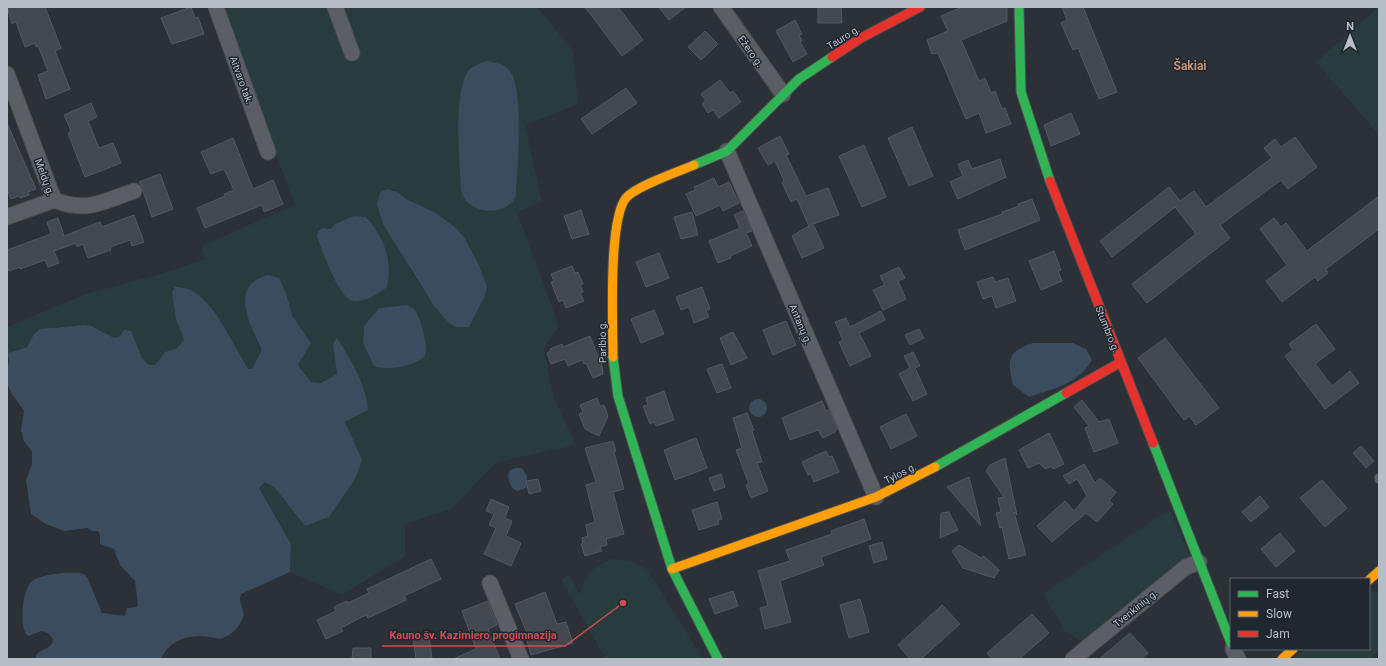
<svg xmlns="http://www.w3.org/2000/svg" width="1386" height="666" font-family="Roboto,sans-serif">
	<style>
		.green { fill: #293c3d; fill-rule: evenodd }
		.water { fill: #3b4c5f }
		.building { fill: #43484e; stroke: #53585f }
		.lines { fill: none; stroke-linecap: round; stroke-linejoin: round }
		.lane-casing { stroke: #494d52; stroke-width: 10 }
		.street-casing { stroke: #494d52; stroke-width: 17 }
		.fast-casing { stroke: #494d52; stroke-width: 11 }
		.slow-casing { stroke: #494d52; stroke-width: 11 }
		.jam-casing { stroke: #494d52; stroke-width: 11 }
		.lane { stroke: #5b5f65; stroke-width: 8 }
		.street { stroke: #5b5f65; stroke-width: 15 }
		.fast { stroke: #30b455; stroke-width: 9 }
		.slow { stroke: #ff9f0a; stroke-width: 9 }
		.jam { stroke: #e5322d; stroke-width: 9 }
		.labels { text-anchor: middle; stroke-width: 3; stroke-linejoin: round; paint-order: stroke }
		.street-label { font-size: 10px; fill: #b6bdc7; stroke: #1f2731 }
		.quarter-label { font-size: 12px; font-weight: bold; fill: #cc926d; stroke: #1f2731 }
		.leader { fill: none; stroke: #ce4d50; stroke-width: 1.5 }
		.callout-dot { fill: #ce4d50; stroke: #1f2731; stroke-width: 1.5 }
		.callout-label { font-size: 11px; text-anchor: middle; font-weight: bold; fill: #ce4d50; stroke: #1f2731; stroke-width: 3; stroke-linejoin: round; paint-order: stroke }
	</style>
	<rect width="100%" height="100%" fill="#2b3137"/>
	<path class="green" d="M221,7H537L573,51L578,104L525,125L542,202L517,212L559,326L544,348L553,396L576,445L497,462L451,509L405,524V556L342,595L290,572L291,544L259,488L265,482L275,488L305,526L343,496L355,479L345,422L368,410L337,339L333,344L337,374L321,383L312,382L298,365L311,343L293,317L286,293L250,324L261,352L252,369H249L244,362L205,300L182,287L173,288L172,292L176,319L184,340L176,349L165,352L155,365H149L142,358L131,331H123L119,337L114,338L75,325L54,327L37,331L27,347L16,350L8,358L10,362L7,366V327L86,294L164,273L205,259L201,246L295,205ZM487,61L505,66L510,71L518,102L514,201L460,95C465,74 467,70 487,61ZM392,189L406,199L436,213L456,228L479,265L487,287L479,309L469,327L449,323L434,306L414,276L400,251ZM354,216L366,217C382,235 402,274 379,293C374,297 364,299 358,301L343,294L319,242L326,228L330,229ZM407,305L374,366L363,343L364,326L379,308Z
		M1379,7V135L1316,62Z
		M1170,509L1189,555L1085,643L1065,631L1043,594Z
		M612,559L632,561L647,569L703,659H606L561,580L569,575L580,595C586,573 591,568 612,559Z
		M1369,592H1379V650L1370,659H1294L1305,649H1369Z"/>
	<path class="water" d="M487,61C494,63 504,63 509,70C525,89 517,168 516,194C512,212 485,215 471,205C465,201 463,196 461,190C460,163 452,88 470,69C474,65 482,63 487,61Z
		M387,189L397,192L406,199L436,213L456,228L465,239L479,265L487,287L484,298L469,327H456L449,323L434,306L383,224L377,204L380,193Z
		M354,216L366,217C384,237 393,260 387,287C379,293 365,303 353,301C339,299 322,250 317,237L318,232L322,228L331,229L335,224Z
		M268,275L279,278L286,293L293,317L311,343L298,365L311,382L321,383L337,374L333,344L337,338C351,360 366,384 368,410L345,422L362,460L355,479L329,517L305,526L275,488L265,482L259,488L291,544L290,572L241,594C237,603 247,610 242,620C239,626 232,635 225,637C220,640 215,638 210,637C189,634 170,639 161,659H35L37,654C43,648 53,648 53,639L48,633L41,631L29,636C18,632 22,591 31,582C39,574 73,571 84,574L88,579L102,613L125,616L127,608L137,607L138,604L135,581L120,565L114,549L100,544V535L98,531H92L87,528L64,531L46,524L31,514L26,480L32,464V452L24,441L21,430L24,411C12,393 0,383 10,361L8,356L9,353L27,347L34,334L40,329L84,325L91,326L114,338L119,337L124,330L131,331L142,358L149,365H155L165,352L176,349L184,340L176,319L172,292L175,287C210,284 232,346 249,369H252L261,352V348C249,323 229,285 268,275Z
		M407,305C409,306 413,308 415,310C420,317 429,347 425,355C420,366 385,371 374,366L363,343L364,326L379,308Z
		M1033,343H1073L1086,349L1092,360C1077,385 1055,388 1029,397L1013,385C1007,361 1007,351 1033,343Z
		M749 408a9 9 0 1 1 18 0a9 9 0 1 1-18 0Z
		M515,468H522L527,476L526,488L517,491C510,488 506,477 510,470Z"/>
	<path class="building" d="M7,7H45L61,48L55,51L70,89L46,99L38,75L48,71L38,46L36,47L35,43L25,47L16,22L12,24Z
		M191,7L195,18L198,17L204,34L172,44L161,18Z
		M585,7H618L643,40L622,56Z
		M659,7H686L669,20Z
		M818,7H841L842,23H818Z
		M962,7H1007V21L961,40L979,81L985,78L991,93L995,91L1002,109L1005,108L1011,124L986,133L979,113L966,119L938,53L932,54L927,40L948,31L941,16Z
		M1062,7H1083L1117,92L1099,99L1078,48L1073,50L1061,23L1067,20Z
		M795,20L802,34L799,35L802,41L800,42L807,54L793,62L776,31Z
		M705,31L718,44L701,60L688,47Z
		M720,80L730,93L733,91L741,102L719,118L713,110L708,113L702,104L706,101L701,94Z
		M626,88L637,103L592,134L581,119Z
		M91,103L97,117L88,121L99,148L113,143L121,163L85,177L68,133L71,131L64,115Z
		M1071,113L1080,134L1051,146L1044,125Z
		M7,123L36,189L28,192L29,195L20,198L19,196L11,199L7,189Z
		M912,127L933,176L909,186L888,138Z
		M780,136L789,154L786,155L806,196L828,188L839,215L813,224L824,248L802,258L792,236L809,226L797,199L791,202L782,183L784,181L775,161L768,165L758,148Z
		M1295,137L1317,167L1288,189L1281,180L1220,225L1230,238L1147,303L1132,284L1196,234L1175,207L1112,257L1100,241L1169,187L1180,201L1194,191L1206,207L1272,158L1264,148L1275,139L1281,147Z
		M233,138L253,189L273,180L283,204L264,212L262,205L205,228L197,208L225,196L224,194L234,190L224,169L211,174L201,152Z
		M864,145L886,197L862,207L839,156Z
		M1000,159L1006,177L958,199L950,182L963,176L958,164L968,160L972,169Z
		M160,174L173,209L152,217L142,188L139,182Z
		M714,178L718,187L729,182L739,203L723,211L720,205L696,216L686,194L695,190L694,187Z
		M1379,196V229L1326,269L1328,273L1318,281L1315,277L1282,302L1266,281L1287,265L1260,229L1274,218L1281,227L1286,223L1307,251Z
		M1032,199L1040,220L965,250L958,230L1002,214V212L1019,206L1018,204Z
		M581,210L589,234L572,239L564,216Z
		M743,211L752,231L746,233L752,246L730,256L731,258L718,263L709,241L740,228L734,215Z
		M692,212L698,235L681,239L674,217Z
		M134,215L144,242L132,246L130,240L110,247L111,250L88,258L83,244L77,247L76,243L54,251L59,263L48,267L45,260L20,269V267L9,271L7,266V250L51,234L47,222L58,218L64,236L100,222L102,227Z
		M1054,251L1061,270L1058,271L1062,281L1041,290L1029,261Z
		M659,253L669,278L646,287L636,262Z
		M572,266L575,273L578,272L583,284L580,285L583,292L580,293L584,301L566,308L563,300L559,302L551,282L554,281L551,274Z
		M899,267L905,278L898,281L906,299L883,310L873,290L885,285L880,276Z
		M993,277L995,282L1008,278L1016,301L996,308L992,296L983,299L977,282Z
		M702,287L710,309L706,311L709,317L694,323L689,307L681,310L676,297Z
		M654,310L664,334L641,343L631,319Z
		M881,311L885,320L859,333L871,356L850,366L839,342L843,340L835,322L846,318L850,327Z
		M786,321L796,345L773,355L763,330Z
		M1316,324L1335,349L1315,364L1332,386L1350,371L1359,383L1325,409L1285,356L1293,350L1289,344Z
		M919,329L924,338L910,345L905,335Z
		M733,332L747,358L731,365L720,338Z
		M590,336L602,366L603,374L593,378L586,363L584,364L582,360L568,366L565,359L551,364L547,353L551,351L550,349L562,344L563,347Z
		M1165,338L1219,408L1196,425L1189,416L1184,420L1138,358Z
		M913,352L920,366L915,368L927,394L913,401L899,374L910,368L904,356Z
		M722,364L731,388L717,393L707,369Z
		M664,391L674,420L656,426L654,422L650,424L643,406L648,405L646,398Z
		M597,398L600,406L604,405L608,416L599,436L585,429L579,414L583,412L580,405Z
		M1082,400L1099,422L1109,419L1118,443L1094,452L1085,428L1089,426L1074,407Z
		M822,401L826,411L829,410L837,429L835,432L823,438L818,430L790,440L782,418Z
		M747,413L754,430L752,431L762,462L757,463L768,491L751,498L746,485L749,484L736,450L742,448L733,418Z
		M906,414L917,436L891,449L880,427Z
		M1049,433L1064,464L1053,469L1052,466L1045,469L1039,463L1028,468L1019,450Z
		M696,438L707,468L675,480L664,450Z
		M613,441L616,451L614,452L624,489L613,492L624,534L606,539L607,545L600,547L602,551L585,556L581,544L583,543L582,538L588,536L586,525L595,522L586,485L596,482L585,448Z
		M1361,446L1374,461L1366,468L1353,453Z
		M826,451L829,457L832,456L839,472L814,482L811,474L808,475L802,462Z
		M1005,458L1017,515L1014,512L1026,555L1009,559L1002,527L1000,528L996,513L1001,512L998,498L1004,497L986,471L990,465Z
		M1084,464L1095,483L1100,478L1116,492L1109,501L1113,504L1097,522L1086,513L1052,542L1037,526L1065,501L1074,511L1087,496L1077,479L1069,484L1063,476Z
		M721,474L725,487L714,491L709,478Z
		M969,477L976,505L981,526L947,487Z
		M538,479L541,491L529,494L526,481Z
		M1322,480L1347,508L1325,527L1300,498Z
		M1260,496L1269,507L1251,522L1242,512Z
		M491,499L509,507L505,518L512,521L506,536L521,543L511,566L484,554L496,528L489,525L494,514L486,511Z
		M717,502L722,519L718,520L719,524L699,530L692,510Z
		M949,512L958,530L940,538L941,513Z
		M864,519L871,539L821,557L824,565L780,581L791,622L765,629L760,608L768,606L758,571L790,561L786,550L832,534L831,531Z
		M1280,533L1295,551L1276,567L1261,549Z
		M882,542L887,559L874,563L869,546Z
		M959,545L981,558L984,556L999,570L994,578L963,568L952,551Z
		M431,559L441,579L404,596L406,600L368,618L366,615L341,628L343,631L326,639L317,620L336,611L334,607L347,601L348,603L369,593L367,589Z
		M733,591L738,606L715,614L709,599Z
		M545,592L557,624L566,622L573,643L531,655L525,633H527L515,604Z
		M860,599L869,632L849,638L840,605Z
		M488,601L497,625L488,629L500,659H453L476,649L462,611Z
		M942,605L960,624L921,659H910L898,645Z
		M1032,614L1049,633L1019,659H992L987,653Z
		M1130,633L1148,653L1141,659H1099Z
		M429,636L432,659H416L413,638Z
		M353,648H371V659H352Z"/>
	<g class="lines">
		<defs>
			<path id="lane" d="M1379,479V478"/>
			<path id="street" d="M216,7L268,152
				M335,7L352,53
				M721,7L783,94
				M7,74L54,200C88,213 101,202 134,191
				M727,151L876,497
				M7,217L54,200
				M490,583L521,659
				M1233,649L1238,659
				M1073,659L1186,567L1199,562"/>
			<path id="fast" d="M1019,7L1021,92L1050,181
				M694,165L727,151L799,79L832,57
				M613,357L618,396L672,569L718,659
				M1153,443L1231,643
				M935,467L1066,393"/>
			<path id="slow" d="M613,357C613,326 608,220 626,198C636,186 678,172 694,165
				M672,569L876,497L935,467
				M1369,580L1379,571
				M1282,659L1293,649"/>
			<path id="jam" d="M832,57L861,38L920,7
				M1050,181L1153,443
				M1066,393L1121,362"/>
		</defs>
		<use href="#lane" class="lane-casing"/>
		<use href="#street" class="street-casing"/>
		<use href="#fast" class="fast-casing"/>
		<use href="#slow" class="slow-casing"/>
		<use href="#jam" class="jam-casing"/>
		<use href="#lane" class="lane"/>
		<use href="#street" class="street"/>
		<use href="#fast" class="fast"/>
		<use href="#slow" class="slow"/>
		<use href="#jam" class="jam"/>
	</g>
	<g class="labels">
		<g class="street-label">
			<text transform="translate(843 37) rotate(-32)" y="4">Tauro g.</text>
			<text transform="translate(751 51) rotate(55)" y="4">Ežero g.</text>
			<text transform="translate(242 80) rotate(70)" y="4">Aitvaro tak.</text>
			<text transform="translate(45 177) rotate(70)" y="4">Meldų g.</text>
			<text transform="translate(801 324) rotate(67)" y="4">Antanų g.</text>
			<text transform="translate(1108 329) rotate(68)" y="4">Stumbro g.</text>
			<text transform="translate(602 342) rotate(-91)" y="4">Paribio g.</text>
			<text transform="translate(900 473) rotate(-27)" y="4">Tylos g.</text>
			<text transform="translate(1135 608) rotate(-39)" y="4">Tvenkinių g.</text>
		</g>
		<g class="quarter-label">
			<text x="1190" y="70">Šakiai</text>
		</g>
	</g>
	<path class="leader" d="M623 603L565 646H382"/>
	<circle class="callout-dot" cx="623" cy="603" r="4"/>
	<g class="callout-label">
		<text x="473" y="639">Kauno šv. Kazimiero progimnazija</text>
	</g>
	<rect width="1386" height="666" fill="none" stroke="#b6bdc7" stroke-width="16"/>
	<rect x="1230" y="578" width="140" height="72" fill="#1f2731" stroke="#5b636d"/>
	<rect x="1238" y="591" width="20" height="6" fill="#30b455" stroke="#5b636d"/>
	<text x="1266" y="598" font-size="12" fill="#b6bdc7">Fast</text>
	<rect x="1238" y="611" width="20" height="6" fill="#ff9f0a" stroke="#5b636d"/>
	<text x="1266" y="618" font-size="12" fill="#b6bdc7">Slow</text>
	<rect x="1238" y="631" width="20" height="6" fill="#e5322d" stroke="#5b636d"/>
	<text x="1266" y="638" font-size="12" fill="#b6bdc7">Jam</text>
	<g transform="translate(1350 36)" stroke="#1f2731" stroke-width="3" paint-order="stroke">
	<path d="M0-3L7 15L0 10L-7 15Z" fill="#b6bdc7"/>
	<text y="-6" font-size="11" font-weight="bold" text-anchor="middle" fill="#b6bdc7">N</text>
	</g>
</svg>
